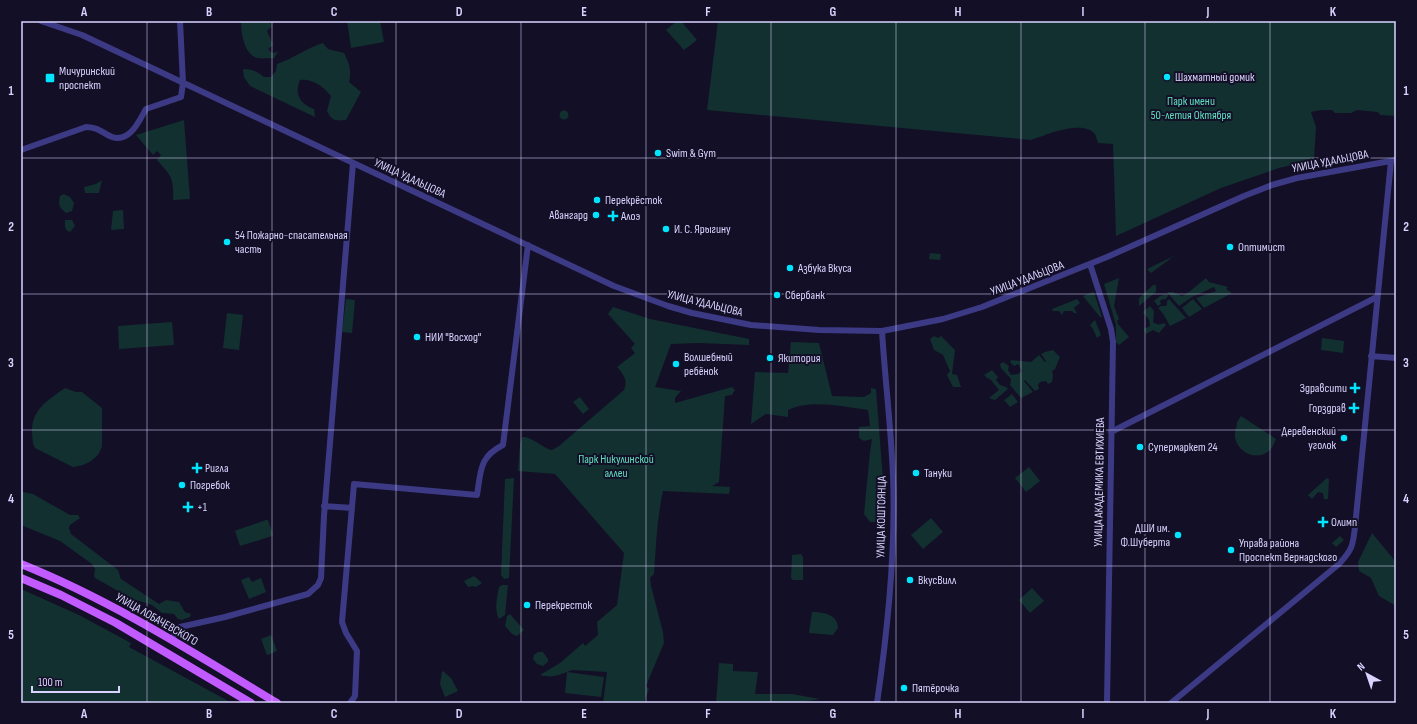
<svg xmlns="http://www.w3.org/2000/svg" width="1417" height="724" font-family="'Sofia Sans Condensed',sans-serif">
	<style>
		.green { fill: #12302f }
		.lines { fill: none; stroke-linecap: round; stroke-linejoin: round }
		.minor { stroke: #3d3a85; stroke-width: 6 }
		.major { stroke: #c25bff; stroke-width: 8 }
		.grid { fill: none; stroke: #d9d4ff; stroke-width: 1; stroke-opacity: 0.55 }
		.poi-dot { fill: #00e5ff; stroke: #130f26; stroke-width: 1.5 }
		.labels { text-anchor: middle; stroke-width: 4; stroke-linejoin: round; paint-order: stroke }
		.poi-label { font-size: 12px; fill: #d9d4ff; stroke: #130f26; text-anchor: start }
		.park-label { font-size: 12px; fill: #5fe0c0; stroke: #130f26 }
		.street-label { font-size: 12px; fill: #d9d4ff; stroke: #130f26 }
		.neatline { fill: none; stroke: #d9d4ff; stroke-width: 1.5 }
		.grid-label { font-size: 13px; text-anchor: middle; font-weight: bold; fill: #d9d4ff }
	</style>
	<rect width="100%" height="100%" fill="#130f26"/>
	<path class="green" d="M241,21H269L272,26L267,31L273,45L268,49L272,53L278,52L274,58C269,58 262,59 257,58C244,54 241,33 241,21Z
		M347,21H380L384,42L351,48Z
		M677,21H681L697,40L684,50L666,30Z
		M718,21H1396V116L1380,115L1378,112L1357,110L1351,113H1335L1332,110H1321L1311,112L1316,127L1314,160L1279,168L1221,188L1116,236L1113,144L1098,143C1097,140 1096,136 1095,134C1082,119 1046,135 1031,140L707,110Z
		M323,43L328,49L344,53C349,63 352,70 349,82L361,92L346,120C335,121 332,121 327,111L331,96C324,87 312,78 300,80C294,94 300,104 314,109L315,117L250,86L244,77L243,70L244,69C253,69 258,72 264,77H271L276,71L277,64C294,58 307,48 323,43Z
		M559.5 115a4.5 4.5 0 1 1 9 0a4.5 4.5 0 1 1-9 0Z
		M184,120L190,199L173,200C174,177 171,176 157,160L161,155L157,151L153,155L136,135Z
		M102,180L99,193H85L84,187L96,184Z
		M64,194L70,197L74,203L72,211L66,213C59,207 58,205 60,196Z
		M123,210L124,229L111,230L113,211Z
		M65,220H72L75,226L70,232C64,230 65,226 65,220Z
		M930,253L941,254L940,260L929,259Z
		M1174,256L1151,273L1147,269Z
		M1119,278L1114,306L1119,319L1117,321L1118,324L1129,337L1119,345L1116,342V325L1104,284Z
		M1206,278L1209,282L1228,287L1226,289L1232,293L1204,308L1196,298L1216,291L1214,287L1192,297L1179,306L1167,292H1173L1182,296L1189,292Z
		M1153,285H1156V292L1139,306V298Z
		M1093,292H1094L1102,317H1100L1083,296Z
		M1167,294L1168,296L1165,300L1163,299L1160,301L1161,304L1158,306L1154,301L1160,296Z
		M346,299L355,300L352,333L342,332Z
		M1077,299L1080,303L1074,308L1077,313H1074L1072,311H1064L1062,315L1059,311H1053L1052,309Z
		M1169,299L1186,318L1170,326C1166,319 1164,314 1158,308L1161,306H1166L1167,305V301Z
		M1193,299L1202,309L1189,317L1182,308Z
		M1150,306L1154,311L1153,322C1157,325 1160,325 1164,323L1166,325L1159,333L1153,330L1146,334L1144,329L1150,326L1149,320L1143,312Z
		M613,307L650,319L749,339V345L699,343L671,344L655,387L681,391L675,398V403L732,387L735,390L732,395L725,396L719,482L712,486L730,487L729,494L663,491C657,518 656,546 654,574L650,578L651,586L663,632L664,643L646,686L649,689L644,702L640,701V703H603L607,672L572,670L567,672L604,677L601,697L565,693L567,672C557,676 551,678 540,675L560,663L583,643L585,646L598,635L597,622L617,605L624,553L555,474L518,471L520,444L522,437C532,436 542,448 552,450L559,446L624,390C628,380 624,375 617,367L635,353L631,348L635,344L608,314Z
		M227,313L243,315L239,350L223,348Z
		M1095,320L1101,335L1097,338L1093,329L1090,325Z
		M172,322L174,345L119,349L118,326Z
		M934,336L938,338L941,336L955,350L952,374L957,375L961,387H953L947,375L950,371L943,355L934,350L930,339Z
		M1322,338L1344,341L1343,353L1321,350Z
		M791,342L819,343L832,396L864,397L871,393V388L876,389L885,507L882,518L879,522H870L864,514L870,452L872,439L864,441L859,438V427L870,426L868,410C842,407 812,399 788,410V417L766,414L751,424L755,372L788,373Z
		M1053,350L1060,357L1055,369L1052,371L1053,375L1052,382L1048,384L1046,381L1040,382L1038,385L1039,389L1035,391L1025,380L1024,381L1033,392L1021,398L1010,385L1011,379L1001,368L1000,364L1003,362L1009,366L1008,370L1011,375L1018,374L1022,371L1018,364L1014,366L1010,362L1011,360L1031,362L1039,355L1045,362L1046,361L1041,354L1045,352Z
		M992,370L998,377L996,380L1000,385L1006,387L1008,389L995,400L989,398L999,390L990,379L987,378L984,375Z
		M65,388L76,392H82L102,408V446C99,459 85,466 73,467L35,448C32,443 33,439 32,433C31,410 48,400 65,388Z
		M1012,394L1018,402L1010,407L1004,400Z
		M580,397L589,409L583,414L573,402Z
		M1241,416L1276,439C1274,443 1273,447 1270,450C1258,462 1238,453 1235,438C1234,432 1237,427 1237,422Z
		M1029,467L1040,481L1026,492L1015,478Z
		M514,478L509,578L504,579L501,575L505,479Z
		M1327,478L1329,479L1328,499H1324L1323,493L1318,492L1312,499L1308,495Z
		M21,489L23,492L33,494L70,515H78L80,518L70,525L69,528L71,534L118,570L121,579L159,604L166,600L179,602L185,612L191,614L190,617L182,620L178,619L174,614L162,613L152,605L140,601L134,600L95,578L94,576L95,569L92,564L60,541L21,525Z
		M931,518L943,532L923,549L911,535Z
		M266,520H268L273,535L272,536L240,546L235,531L237,530Z
		M1372,533L1396,562V606L1379,596L1371,578L1359,571L1358,562Z
		M1340,536L1344,540L1336,547L1332,543Z
		M792,555L801,554L803,557V580H793L791,578Z
		M474,576L482,583L476,587L472,586L468,587L464,581Z
		M249,577L252,582L261,578L266,592L249,599L241,580Z
		M502,585H508L505,615L499,619C494,610 497,597 499,587Z
		M1032,588L1044,601L1030,613L1019,600Z
		M21,589L79,615L131,643L129,647L232,703H21Z
		M812,612C822,612 838,614 838,628L833,635L809,633Z
		M510,614L524,630L517,636L512,634L505,626L507,616Z
		M271,635L277,651L267,655L261,639Z
		M538,652H543L548,659V662L543,666L537,664L533,659L534,655Z
		M719,663L733,664V671L758,672L755,694H792L820,699L796,703H716Z
		M443,671L451,678L458,691L445,697L440,684L442,672Z"/>
	<g class="lines">
		<path class="minor" d="M41,21L82,35L614,286L668,306L692,313L751,325L819,330L882,331L943,319L982,307L1107,257L1244,196L1272,185L1297,178L1396,160
			M21,150L86,127C101,128 100,132 112,137C130,143 139,121 146,109L181,97L183,83L180,21
			M1090,264L1111,329L1113,342L1107,703
			M1371,356L1396,358
			M1111,432L1377,297
			M324,506L352,508
			M171,640L180,627L225,617L308,594L318,585L321,578L324,516L353,163
			M350,703L355,696L357,651L346,633L342,622L354,484L477,495C481,471 479,457 503,445L528,245
			M877,703C888,628 896,552 893,476C891,427 885,379 882,331
			M1171,703L1339,564C1352,550 1353,546 1355,527L1391,161"/>
		<path class="major" d="M21,564C111,600 194,653 277,703
			M21,578L61,595L116,623L251,703"/>
	</g>
	<path class="grid" d="M147,21V703M272,21V703M396,21V703M521,21V703M646,21V703M771,21V703M896,21V703M1021,21V703M1145,21V703M1270,21V703M21,158H1396M21,294H1396M21,430H1396M21,566H1396"/>
	<g class="poi-dot">
		<circle cx="1167" cy="77" r="4"/>
		<rect x="45" y="73" width="10" height="10" rx="2"/>
		<circle cx="658" cy="153" r="4"/>
		<circle cx="597" cy="200" r="4"/>
		<circle cx="596" cy="215" r="4"/>
		<path d="M611 210h4v4h4v4h-4v4h-4v-4h-4v-4h4z"/>
		<circle cx="666" cy="229" r="4"/>
		<circle cx="227" cy="242" r="4"/>
		<circle cx="1230" cy="247" r="4"/>
		<circle cx="790" cy="268" r="4"/>
		<circle cx="777" cy="295" r="4"/>
		<circle cx="417" cy="337" r="4"/>
		<circle cx="770" cy="358" r="4"/>
		<circle cx="676" cy="364" r="4"/>
		<path d="M1353 382h4v4h4v4h-4v4h-4v-4h-4v-4h4z"/>
		<path d="M1352 402h4v4h4v4h-4v4h-4v-4h-4v-4h4z"/>
		<circle cx="1344" cy="438" r="4"/>
		<circle cx="1140" cy="447" r="4"/>
		<path d="M195 462h4v4h4v4h-4v4h-4v-4h-4v-4h4z"/>
		<circle cx="916" cy="473" r="4"/>
		<circle cx="182" cy="485" r="4"/>
		<path d="M186 501h4v4h4v4h-4v4h-4v-4h-4v-4h4z"/>
		<path d="M1321 516h4v4h4v4h-4v4h-4v-4h-4v-4h4z"/>
		<circle cx="1178" cy="535" r="4"/>
		<circle cx="1231" cy="550" r="4"/>
		<circle cx="910" cy="580" r="4"/>
		<circle cx="527" cy="605" r="4"/>
		<circle cx="904" cy="688" r="4"/>
	</g>
	<g class="labels">
		<g class="poi-label">
			<text x="59" y="75">Мичуринский<tspan x="59" dy="14">проспект</tspan></text>
			<text x="1175" y="81">Шахматный домик</text>
			<text x="666" y="157">Swim &amp; Gym</text>
			<text x="605" y="204">Перекрёсток</text>
			<text x="588" y="219" text-anchor="end">Авангард</text>
			<text x="621" y="220">Алоэ</text>
			<text x="674" y="233">И. С. Ярыгину</text>
			<text x="235" y="239">54 Пожарно-спасательная<tspan x="235" dy="14">часть</tspan></text>
			<text x="1238" y="251">Оптимист</text>
			<text x="798" y="272">Азбука Вкуса</text>
			<text x="785" y="299">Сбербанк</text>
			<text x="425" y="341">НИИ "Восход"</text>
			<text x="684" y="361">Волшебный<tspan x="684" dy="14">ребёнок</tspan></text>
			<text x="778" y="362">Якитория</text>
			<text x="1347" y="392" text-anchor="end">Здравсити</text>
			<text x="1346" y="412" text-anchor="end">Горздрав</text>
			<text x="1336" y="435" text-anchor="end">Деревенский<tspan x="1336" dy="14">уголок</tspan></text>
			<text x="1148" y="451">Супермаркет 24</text>
			<text x="205" y="472">Ригла</text>
			<text x="924" y="477">Тануки</text>
			<text x="190" y="489">Погребок</text>
			<text x="197" y="511">+1</text>
			<text x="1331" y="526">Олимп</text>
			<text x="1170" y="532" text-anchor="end">ДШИ им.<tspan x="1170" dy="14">Ф.Шуберта</tspan></text>
			<text x="1239" y="547">Управа района<tspan x="1239" dy="14">Проспект Вернадского</tspan></text>
			<text x="918" y="584">ВкусВилл</text>
			<text x="535" y="609">Перекресток</text>
			<text x="912" y="692">Пятёрочка</text>
		</g>
		<g class="park-label">
			<text x="1191" y="105">Парк имени<tspan x="1191" dy="14">50-летия Октября</tspan></text>
			<text x="616" y="463">Парк Никулинской<tspan x="616" dy="14">аллеи</tspan></text>
		</g>
		<g class="street-label">
			<text transform="translate(1330 161) rotate(-11)" y="4">УЛИЦА УДАЛЬЦОВА</text>
			<text transform="translate(410 178) rotate(25)" y="4">УЛИЦА УДАЛЬЦОВА</text>
			<text transform="translate(1027 278) rotate(-21)" y="4">УЛИЦА УДАЛЬЦОВА</text>
			<text transform="translate(705 303) rotate(14)" y="4">УЛИЦА УДАЛЬЦОВА</text>
			<text transform="translate(1099 482) rotate(-89)" y="4">УЛИЦА АКАДЕМИКА ЕВТИХИЕВА</text>
			<text transform="translate(881 517) rotate(-89)" y="4">УЛИЦА КОШТОЯНЦА</text>
			<text transform="translate(157 619) rotate(30)" y="4">УЛИЦА ЛОБАЧЕВСКОГО</text>
		</g>
	</g>
	<rect width="1417" height="724" fill="none" stroke="#130f26" stroke-width="44"/>
	<g transform="translate(1367 674) rotate(320)" stroke="#130f26" stroke-width="3" paint-order="stroke">
	<path d="M0-3L7 15L0 10L-7 15Z" fill="#d9d4ff"/>
	<text y="-6" font-size="11" font-weight="bold" text-anchor="middle" fill="#d9d4ff">N</text>
	</g>
	<path d="M32 686v6h87v-6" fill="none" stroke="#d9d4ff" stroke-width="2"/>
	<text x="38" y="686" font-size="12" fill="#d9d4ff" stroke="#130f26" stroke-width="3" paint-order="stroke">100 m</text>
	<rect x="22" y="22" width="1373" height="680" class="neatline"/>
	<g class="grid-label">
		<text x="84" y="16">A</text>
		<text x="209" y="16">B</text>
		<text x="334" y="16">C</text>
		<text x="459" y="16">D</text>
		<text x="584" y="16">E</text>
		<text x="708" y="16">F</text>
		<text x="833" y="16">G</text>
		<text x="958" y="16">H</text>
		<text x="1083" y="16">I</text>
		<text x="1208" y="16">J</text>
		<text x="1333" y="16">K</text>
		<text x="11" y="95">1</text>
		<text x="1406" y="95">1</text>
		<text x="11" y="231">2</text>
		<text x="1406" y="231">2</text>
		<text x="11" y="367">3</text>
		<text x="1406" y="367">3</text>
		<text x="11" y="503">4</text>
		<text x="1406" y="503">4</text>
		<text x="11" y="639">5</text>
		<text x="1406" y="639">5</text>
		<text x="84" y="718">A</text>
		<text x="209" y="718">B</text>
		<text x="334" y="718">C</text>
		<text x="459" y="718">D</text>
		<text x="584" y="718">E</text>
		<text x="708" y="718">F</text>
		<text x="833" y="718">G</text>
		<text x="958" y="718">H</text>
		<text x="1083" y="718">I</text>
		<text x="1208" y="718">J</text>
		<text x="1333" y="718">K</text>
	</g>
</svg>
